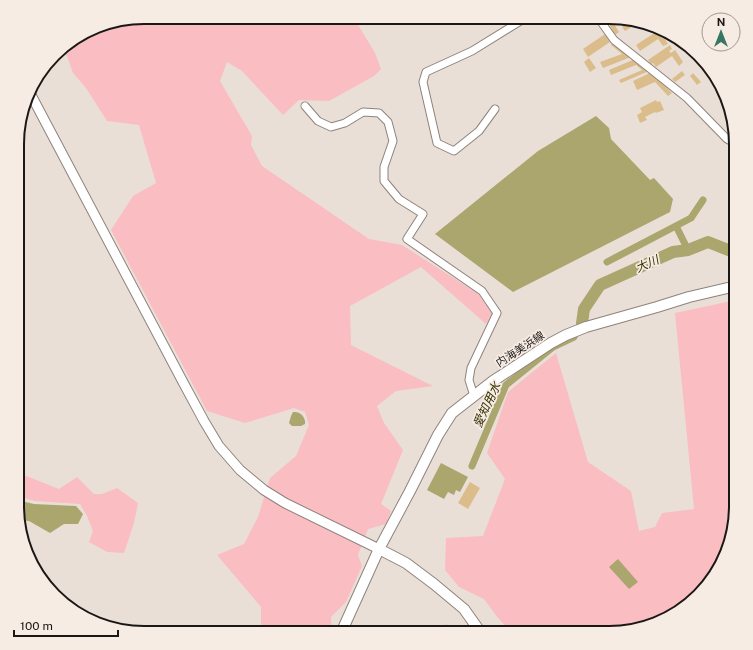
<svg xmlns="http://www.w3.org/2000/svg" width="753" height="650" font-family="'Public Sans','Noto Sans JP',sans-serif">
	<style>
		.green { fill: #f9bdc2 }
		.water { fill: #aba56e }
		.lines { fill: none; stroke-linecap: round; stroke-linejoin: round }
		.canal { stroke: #aba56e; stroke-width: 7 }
		.river { stroke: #aba56e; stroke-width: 12 }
		.building { fill: #dbbd8b }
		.minor-casing { stroke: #8d837c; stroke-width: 9 }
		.tertiary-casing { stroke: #8d837c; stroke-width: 11 }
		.secondary-casing { stroke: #8d837c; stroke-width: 12 }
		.minor { stroke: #fff; stroke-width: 7 }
		.tertiary { stroke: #fff; stroke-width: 9 }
		.secondary { stroke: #fff; stroke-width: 10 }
		.labels { text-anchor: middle; stroke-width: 3.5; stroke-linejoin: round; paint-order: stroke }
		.street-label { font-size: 11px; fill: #1b1715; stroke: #f7ece4 }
		.water-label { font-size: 12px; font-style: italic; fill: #353001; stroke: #f7ece4 }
		.rim { fill: none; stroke: #1b1715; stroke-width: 2 }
	</style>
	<rect width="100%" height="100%" fill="#eadfd7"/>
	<path class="green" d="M144,17H307L311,21L357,23L375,53L381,69L374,76L329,101L299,100L283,115L242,71L227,62L220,81L252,136L251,145L262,166L369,239L402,245L477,293L492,313L486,324L421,267L350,306L351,345L433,386L396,391L377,406L384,423L403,450L381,504L391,511L386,524L368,529L358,555L362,566L346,602L331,617L332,633H257L261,628V607L217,555L244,544L258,517L270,478L296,456L309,425L305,412L294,408L245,423L207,411L111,230L133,196L156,183L139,125L107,121L86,88L73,73L67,56L61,48L103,24Z
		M736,300V506L726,555L699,596L665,620L617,633H512L498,618L484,599L459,587L445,570L446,538L483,536L505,479L487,453L508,392L556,353L588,462L631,491L639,531L655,527L662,513L694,509L675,313Z
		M17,444H20L24,475L59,489L77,477L94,494H102L117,488L138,503L134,523L124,553L107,552L89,542L93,531L87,516L80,504L35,501L17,496Z
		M446,624L460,633H437Z"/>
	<path class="water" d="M596,116L609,128L611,139L650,180L654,178L673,199L670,212L513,292L435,234L538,151Z
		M293,412C300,411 306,417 305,424L301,426H292L289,423L291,416Z
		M441,463L468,477L460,492L456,490L454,495L448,492L444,499L427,490Z
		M17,500L34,504L76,506L83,514L78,524H64L50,533L29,521L19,520L17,514Z
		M618,559L638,582L629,589L609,567Z"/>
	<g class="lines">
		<path class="canal" d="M676,226L688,250
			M607,262L691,218L703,200
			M472,466L506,385L553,347L574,337"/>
		<path class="river" d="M582,323L584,309L600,285L673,252L688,250L708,242L736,253"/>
	</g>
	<path class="building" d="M631,21L638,23L625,31L622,27Z
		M613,22L619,32L615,35L609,24Z
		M659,30L668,44L663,46L658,39L640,51L636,45Z
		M605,34L610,42L588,57L583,49Z
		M613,42L631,57L603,68L600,62L622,54L611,45Z
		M670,45L672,49L669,51L671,53L675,50L683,62L679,66L672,56L656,67L653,63L651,64L648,60Z
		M589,58L596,68L590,72L584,62Z
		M635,59L649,71L621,83L619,80L642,70L636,65L611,75L609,70Z
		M682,71L685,75L675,82L672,79Z
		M652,72L655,75L657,80L658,79L672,93L668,96L655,82L637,90L633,81Z
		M693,73L701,82L697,85L690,76Z
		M656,100L657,102L660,101L664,110L656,113L655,112L645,117L647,120L640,123L637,115L642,112L640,108Z
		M470,482L480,488L468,509L458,503Z"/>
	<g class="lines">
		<defs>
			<path id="minor" d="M594,17L599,19L614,40L687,98L727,139L736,144
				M305,106L318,121L331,127L345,123L363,112L379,113L388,122L393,141L384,167V181L399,199L423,214L407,239L482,291L497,313L471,368L469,380L474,396
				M495,109L479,131L454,151L437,143L423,82L426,72L472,51L527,17"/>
			<path id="tertiary" d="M30,93L184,384L204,421L219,446L240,470L264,490L285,503L379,549"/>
			<path id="secondary" d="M379,549L406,563L434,584L464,609L481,633
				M341,633L379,549L410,491L438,435L452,413L493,381L551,343L566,335L586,327L657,307L689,297L736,286"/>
		</defs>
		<use href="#minor" class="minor-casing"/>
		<use href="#tertiary" class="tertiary-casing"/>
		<use href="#secondary" class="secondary-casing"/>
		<use href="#minor" class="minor"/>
		<use href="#tertiary" class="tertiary"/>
		<use href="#secondary" class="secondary"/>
	</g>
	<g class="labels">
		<g class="street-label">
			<text transform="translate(520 349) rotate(-33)" y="4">内海美浜線</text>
		</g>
		<g class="water-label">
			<text transform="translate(647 264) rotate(-24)" y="4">大川</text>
			<text transform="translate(487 405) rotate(-65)" y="4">愛知用水</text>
		</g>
	</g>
	<path d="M0 0H753V650H0ZM144 24H609A120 120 0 0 1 729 144V506A120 120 0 0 1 609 626H144A120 120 0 0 1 24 506V144A120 120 0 0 1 144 24Z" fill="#f7ece4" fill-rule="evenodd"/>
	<path class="rim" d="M144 24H609A120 120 0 0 1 729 144V506A120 120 0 0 1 609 626H144A120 120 0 0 1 24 506V144A120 120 0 0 1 144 24Z"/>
	<g transform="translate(721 32)"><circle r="19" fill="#f7ece4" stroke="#9f9791"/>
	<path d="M0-3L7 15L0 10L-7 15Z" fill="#367663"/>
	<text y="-6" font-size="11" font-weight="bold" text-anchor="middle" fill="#1b1715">N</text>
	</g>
	<path d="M14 630v6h104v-6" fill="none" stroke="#1b1715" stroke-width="2"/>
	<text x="20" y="630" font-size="12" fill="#1b1715" stroke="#f7ece4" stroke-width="3" paint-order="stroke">100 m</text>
</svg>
